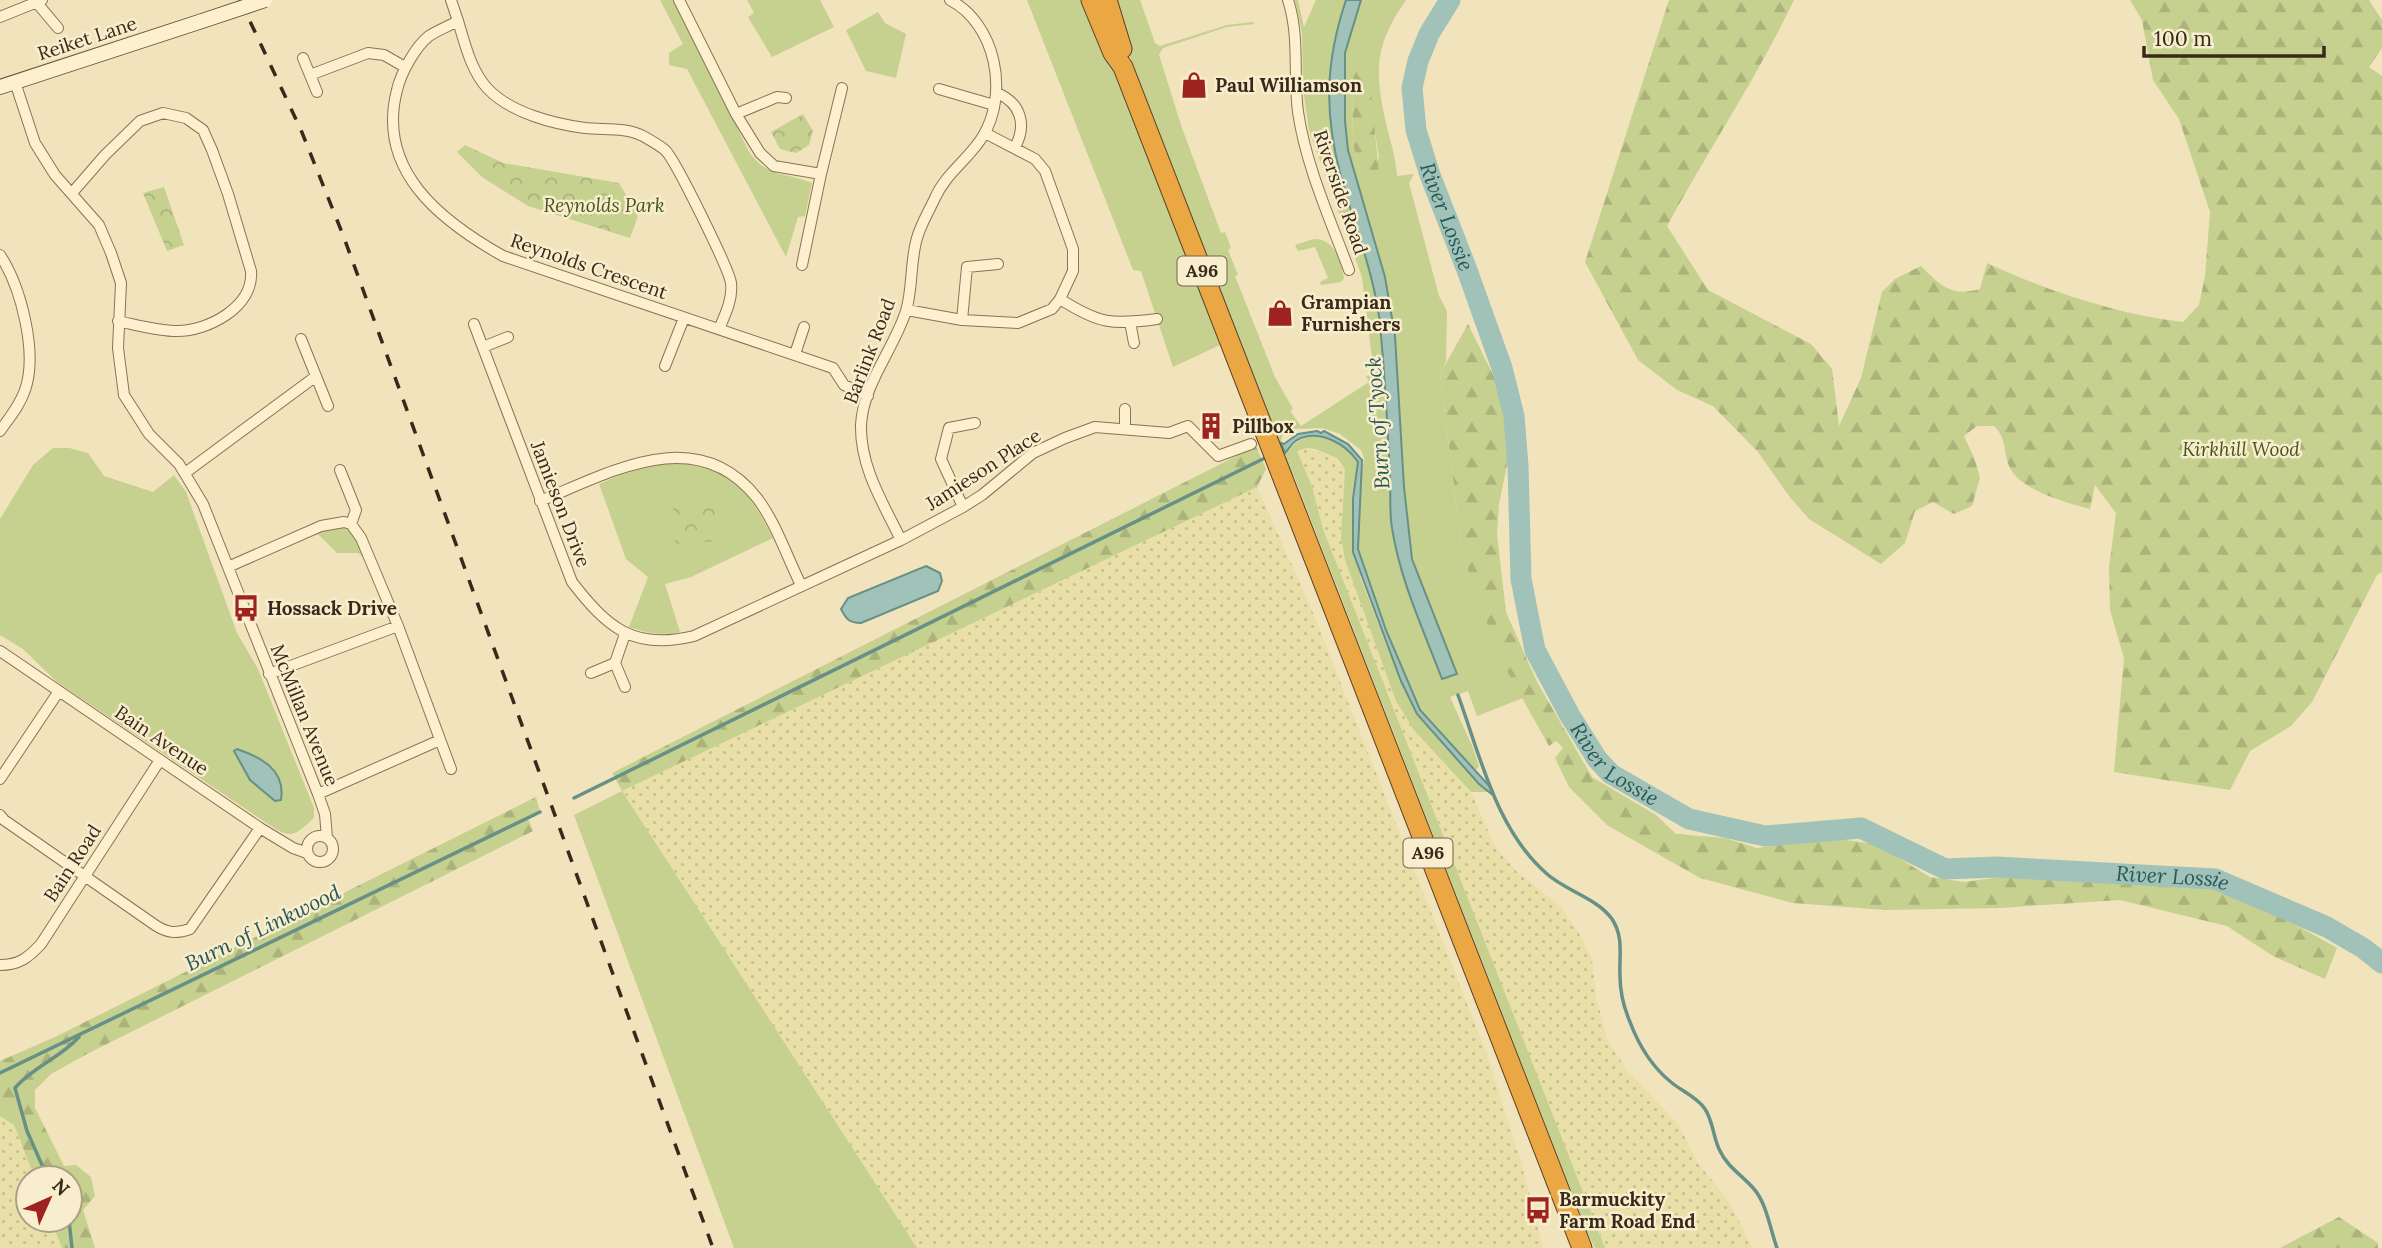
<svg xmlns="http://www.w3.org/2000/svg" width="2382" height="1248" font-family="Lora,serif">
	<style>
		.farmland { fill: url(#farmland-dots) }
		.grass { fill: #c6d08f; fill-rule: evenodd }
		.forest { fill: url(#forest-firs) }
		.park { fill: url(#park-crowns) }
		.water { fill: #a0c2b9; stroke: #679087; stroke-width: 2 }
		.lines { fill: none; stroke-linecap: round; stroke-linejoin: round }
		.stream { stroke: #679087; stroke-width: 3.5 }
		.river { stroke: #a0c2b9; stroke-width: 21 }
		.street-casing { stroke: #8a7354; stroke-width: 12 }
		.secondary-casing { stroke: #6b5337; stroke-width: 16 }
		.highway-casing { stroke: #574029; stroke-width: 21 }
		.street { stroke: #fcf0cf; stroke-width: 10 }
		.secondary { stroke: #fcf0cf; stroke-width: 14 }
		.highway { stroke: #eaa743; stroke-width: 19 }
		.rail { stroke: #382a1a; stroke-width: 3.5; stroke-dasharray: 12 12; stroke-linecap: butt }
		.secondary-bridge-casing { stroke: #6b5337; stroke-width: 16; stroke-linecap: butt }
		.secondary-bridge { stroke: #fcf0cf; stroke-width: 14 }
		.labels { text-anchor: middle; stroke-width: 5; stroke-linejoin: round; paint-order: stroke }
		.shield { fill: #f8edcc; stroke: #72644f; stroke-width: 2 }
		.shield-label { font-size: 18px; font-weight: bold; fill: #382a1a }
		.street-label { font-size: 19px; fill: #382a1a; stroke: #f8edcc }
		.poi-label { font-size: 19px; font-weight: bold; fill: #382a1a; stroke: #f8edcc; text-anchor: start }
		.park-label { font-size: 19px; font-style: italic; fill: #46561f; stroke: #f8edcc }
		.water-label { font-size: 21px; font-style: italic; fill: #285958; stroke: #f8edcc }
	</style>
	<defs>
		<pattern id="farmland-dots" width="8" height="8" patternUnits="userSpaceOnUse" patternTransform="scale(1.75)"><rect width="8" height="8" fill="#e8e0a8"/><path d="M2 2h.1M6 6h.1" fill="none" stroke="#c8c090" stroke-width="1.8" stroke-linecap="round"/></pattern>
		<pattern id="forest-firs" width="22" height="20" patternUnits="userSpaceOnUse" patternTransform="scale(1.75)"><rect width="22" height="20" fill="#c6d08f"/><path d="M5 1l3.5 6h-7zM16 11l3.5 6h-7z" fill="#abb37b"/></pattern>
		<pattern id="park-crowns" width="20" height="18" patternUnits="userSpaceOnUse" patternTransform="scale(1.75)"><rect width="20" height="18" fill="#c6d08f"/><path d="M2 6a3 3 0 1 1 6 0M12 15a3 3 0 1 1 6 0" fill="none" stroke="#abb37b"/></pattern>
	</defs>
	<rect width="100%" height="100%" fill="#f1e3bc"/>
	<path class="farmland" d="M1306,448L1337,458L1345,470L1341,537L1345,560L1396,700L1405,717L1471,792L1495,846L1517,872L1562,908L1580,935L1592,959L1596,996L1607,1039L1626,1069L1679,1125L1697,1162L1727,1199L1753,1248H1605L1323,529L1312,486L1297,451Z
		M1257,487L1309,603L1485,1049L1521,1161L1543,1248H917L622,791Z
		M0,1116L14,1125L35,1178H28V1220H51L62,1248H0Z"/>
	<path class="grass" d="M660,0H676L749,152C768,178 785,172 812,183L805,216L798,217L786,257L687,69L669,65V53L683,44Z
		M747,0H820L834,27L772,57L748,17L754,13Z
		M1027,0H1086L1095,18L1220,345L1173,367L1141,271L1133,270Z
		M1117,0H1140L1155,43L1160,46L1227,25L1253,22L1254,24L1227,27L1163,48L1159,55L1182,128L1221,233L1225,232L1231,248L1228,250L1238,275L1235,276L1275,377L1293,409L1290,411L1301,426L1369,382L1366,376L1374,374L1362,277L1309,130L1303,89L1302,33L1295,0H1298L1304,27L1316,0H1406C1375,45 1374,69 1386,123C1390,141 1396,157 1397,176L1414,174L1409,183L1439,296L1447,311L1446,362L1440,374L1461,542L1503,664L1523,698L1477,716L1468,691L1450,697L1473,748L1479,766L1477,769H1474L1420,710L1374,598L1358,549L1359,492L1364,458L1361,450L1340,434L1322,428L1295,429L1282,436L1281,444H1276L1160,144L1124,39ZM1368,59L1372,112L1379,158L1363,185L1352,140L1353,88Z
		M878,12L885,23L906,34L896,78L866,71L846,30Z
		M1314,239C1335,239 1341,261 1344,279L1341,282L1321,285L1320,282L1328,278L1315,247L1298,251L1295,245Z
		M1313,436C1332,438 1348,446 1358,463L1353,499L1352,542L1361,579L1384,639L1412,705L1442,743L1489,792H1471L1414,730L1396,701L1345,560L1341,537L1345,470L1341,463L1337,458L1315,449L1306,448L1297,451L1312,486L1323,529L1605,1248H1595L1587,1232L1294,476L1285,467L1280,456C1294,450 1290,441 1313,436Z
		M53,448H69L88,453L104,476L153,492L174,475L186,492L237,633L258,669L314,808V818C292,839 289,838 265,822L57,682L23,649L0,635V519L33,465Z
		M666,461C678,463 692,463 704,466C740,475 757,508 773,538L691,577L665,584L680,632C662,636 647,633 629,627L648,577L626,559L599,484L620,475Z
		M344,522L372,563L358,553H337L319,535L305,532Z
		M622,791L917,1248H734L574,815Z"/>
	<path class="forest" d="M1669,0H1794C1757,78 1708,150 1667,226L1708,290L1811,344L1832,369L1839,426L1861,378L1882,292L1895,279L1921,266C1941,286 1951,297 1980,289L1987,263C2045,290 2119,315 2183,322L2199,305L2205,276L2210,212L2179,119L2153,80L2142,20L2130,0H2369L2382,20V48L2369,67L2382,76V572L2377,575L2312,702L2291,726L2250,751L2230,790L2114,772L2124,658L2110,610L2109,568L2116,513L2095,485L2090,509C2067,503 2019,490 2009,466C2003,450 2007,439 1994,426H1977L1964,436L1975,460L1980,478L1972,506L1954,514L1933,502L1915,511L1905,543L1881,564L1809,519L1789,496L1758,452L1713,406L1677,390L1638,360L1585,262Z
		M1354,49H1364L1368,59L1379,174V181L1363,185L1352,140Z
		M1468,324L1500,389L1510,451L1499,504L1497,535L1506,612L1537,682L1592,777L1656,815L1676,834L1725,838L1757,848L1832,838L1875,844L1930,877L1964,882L2007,876L2061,881L2218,887L2284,918L2337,948L2325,979L2273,956L2227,926L2120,900L2000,908L1885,910L1793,903L1700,878L1607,825L1569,787L1555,758L1563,748L1556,741L1549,746L1503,664L1472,585L1461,542L1440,374Z
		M1256,446L1266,469L1257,487L622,791L612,773Z
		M536,797L540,812L528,819L533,831L89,1053L51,1074L35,1090V1108L64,1166L76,1165L91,1177L95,1196L83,1210L95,1248H62L51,1220H70V1178H35L14,1125L0,1116V1061L55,1037Z
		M2339,1217L2378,1243V1248H2280Z"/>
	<path class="park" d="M803,114L813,131L809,145L796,153L780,149L771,132Z
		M465,145L503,163L619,183L638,216L630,238L528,206L482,177L457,152Z
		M164,187L184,245L167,251L143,193Z
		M717,502L720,541L675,544L673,503Z"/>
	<path class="water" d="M1346,0H1361L1345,53V121L1348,150L1385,277L1395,336L1404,487L1412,559L1457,674L1442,679C1423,629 1400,580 1392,528C1389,511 1391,492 1390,475C1387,422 1385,368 1379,316C1372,268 1354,224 1341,177C1324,113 1325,63 1346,0Z
		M1317,431L1321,433L1324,431L1348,444L1362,460L1358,549L1386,630L1420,710L1492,789L1494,796L1479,784L1417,714L1401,681L1353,552V499L1358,462C1346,444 1319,428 1297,440C1292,443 1289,449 1285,453L1281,443L1284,444L1298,434Z
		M926,566L940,573L942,581L938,591L861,623C849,623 846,619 841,609L848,598Z
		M237,749C260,757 286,769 281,800L275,801L250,780L234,751Z"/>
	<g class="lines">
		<path class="stream" d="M1458,695C1480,755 1496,830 1547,874C1566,891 1597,898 1612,919C1624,937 1619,956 1620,976C1620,991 1624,1008 1630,1022C1639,1046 1652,1067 1672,1083C1682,1091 1698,1098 1705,1109C1713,1121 1713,1136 1719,1149C1727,1167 1742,1175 1754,1189C1767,1204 1770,1229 1777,1248
			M574,798L1269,456
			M0,1073L540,812
			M60,1178L42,1165L27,1131L15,1088C33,1067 60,1058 79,1037
			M70,1186L73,1205L70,1217
			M69,1220L72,1248"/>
		<path class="river" id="s1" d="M1450,0L1429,34L1418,61L1412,88L1416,130L1430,175L1467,270L1502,368L1514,416L1518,466L1521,579L1535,650L1569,714L1597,759L1611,774L1689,819L1765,836L1861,828L1945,869L1996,867L2215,879L2327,927L2363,948L2382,963"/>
		<defs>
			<path id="street" d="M451,0L458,21C449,26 438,30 429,36C415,47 401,73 397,90C376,171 441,221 503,256L833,368L844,385L868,396
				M679,0L736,114L777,97L786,98
				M1288,0C1300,37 1293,75 1298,112C1306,166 1330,219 1349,270
				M37,3L58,28
				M0,17L42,0
				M458,21C465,44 471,71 488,89C511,113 554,124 585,128C604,130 626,127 643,136C650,140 659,145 665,150C675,159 729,269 731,283C733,299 725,315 719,329
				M303,58L310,75L368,53L384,55L405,67
				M310,75L317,92
				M15,82L35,143L55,175L99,225L111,253L121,283L118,348L124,395L149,434L179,464L203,504L318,794L325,814L327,838
				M939,89L994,105
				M997,93C1021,103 1027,125 1015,147
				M736,114L760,153L774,166L821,174
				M72,193L105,155L140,121L163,113L186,118L203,130L212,150L228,194L251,271C254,307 208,331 177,331C158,331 137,325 118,321
				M0,255C21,287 38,353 25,390C20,405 10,417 0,431
				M802,265L821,174L842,88
				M1060,299C1099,324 1112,325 1157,319
				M907,310L962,320L1018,323L1052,309L1060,299L1073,271V249L1045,171L1035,159L985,133
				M962,320L967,267L998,264
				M1130,322L1134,343
				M474,324L572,582C607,627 633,651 694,636L901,540L963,507L982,495L1033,453L1065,438L1095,427L1169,433L1188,426L1218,456L1251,444
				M301,339L328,406
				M483,347L508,337
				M795,354L804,327
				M665,366L684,318
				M1125,409V429
				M340,470L356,510L351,524
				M185,473L315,377
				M540,501C611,472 697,422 757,498C776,523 787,557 801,585
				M963,507L941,459L949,428L975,423
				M901,540C883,503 860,467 861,425C863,384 894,349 906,311C913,288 910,261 917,238C921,224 929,211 935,198C946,173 970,158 983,136C1009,93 996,24 950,0
				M228,567L321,526L344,522L351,524L361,538L398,626L451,769
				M0,651L260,828L293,848L307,853
				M615,663L625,687
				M591,673L615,663L625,634
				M269,674L398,626
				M0,779L59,691
				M318,794L440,740
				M0,815L4,820L155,925C167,933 176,934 190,929L260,828
				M307 849a13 13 0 1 1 26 0a13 13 0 1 1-26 0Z
				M0,965C19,965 28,958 41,944L160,760"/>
			<path id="secondary" d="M0,87L202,21"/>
			<path id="highway" d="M1091,0L1113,53L1123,67L1582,1248
				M1107,0L1122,49"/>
		</defs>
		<use href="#street" class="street-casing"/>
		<use href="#secondary" class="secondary-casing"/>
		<use href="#highway" class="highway-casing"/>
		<use href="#street" class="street"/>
		<use href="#secondary" class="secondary"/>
		<use href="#highway" class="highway"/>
		<path class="rail" d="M240,0L301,130L343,235L713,1248"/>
		<defs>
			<path id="secondary-bridge" d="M202,21L265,0"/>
		</defs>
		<use href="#secondary-bridge" class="secondary-bridge-casing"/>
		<use href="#secondary-bridge" class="secondary-bridge"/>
	</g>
	<defs>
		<symbol id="shop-bare" viewBox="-9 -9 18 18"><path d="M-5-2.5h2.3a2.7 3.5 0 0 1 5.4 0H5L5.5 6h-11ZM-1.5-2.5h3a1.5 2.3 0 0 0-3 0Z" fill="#9e231f" stroke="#f8edcc" stroke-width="2.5" paint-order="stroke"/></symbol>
		<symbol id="building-bare" viewBox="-9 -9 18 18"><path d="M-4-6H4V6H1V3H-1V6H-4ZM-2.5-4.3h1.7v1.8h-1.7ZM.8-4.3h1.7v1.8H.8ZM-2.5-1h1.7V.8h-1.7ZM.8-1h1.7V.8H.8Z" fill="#9e231f" stroke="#f8edcc" stroke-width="2.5" paint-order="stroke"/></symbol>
		<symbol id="bus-bare" viewBox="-9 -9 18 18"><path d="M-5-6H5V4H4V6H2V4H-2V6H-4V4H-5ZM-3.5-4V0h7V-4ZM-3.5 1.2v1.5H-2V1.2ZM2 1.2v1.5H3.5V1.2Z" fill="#9e231f" stroke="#f8edcc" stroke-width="2.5" paint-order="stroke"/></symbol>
	</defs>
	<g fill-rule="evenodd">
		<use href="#shop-bare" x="1175" y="66" width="38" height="38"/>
		<use href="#shop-bare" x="1261" y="294" width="38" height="38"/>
		<use href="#building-bare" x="1192" y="407" width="38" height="38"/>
		<use href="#bus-bare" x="227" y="589" width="38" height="38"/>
		<use href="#bus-bare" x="1519" y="1191" width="38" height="38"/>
	</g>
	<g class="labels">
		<g class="shield">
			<rect x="1177.5" y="256.5" width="49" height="29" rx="5"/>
			<rect x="1403.5" y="838.5" width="49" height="29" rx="5"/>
		</g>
		<g class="shield-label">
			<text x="1202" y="277">A96</text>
			<text x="1428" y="859">A96</text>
		</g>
		<g class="street-label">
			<text transform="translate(87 38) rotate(-18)" y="7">Reiket Lane</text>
			<text transform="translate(1341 192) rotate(71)" y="7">Riverside Road</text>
			<text transform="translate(589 266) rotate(19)" y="7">Reynolds Crescent</text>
			<text transform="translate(869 351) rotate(-69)" y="7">Barlink Road</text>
			<text transform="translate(983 469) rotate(-33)" y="7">Jamieson Place</text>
			<text transform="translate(561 504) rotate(69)" y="7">Jamieson Drive</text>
			<text transform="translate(305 715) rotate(68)" y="7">McMillan Avenue</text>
			<text transform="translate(162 740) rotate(34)" y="7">Bain Avenue</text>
			<text transform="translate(72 863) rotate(-57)" y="7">Bain Road</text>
		</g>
		<g class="poi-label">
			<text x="1215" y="92">Paul Williamson</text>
			<text x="1301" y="309">Grampian<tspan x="1301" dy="22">Furnishers</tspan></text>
			<text x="1232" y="433">Pillbox</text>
			<text x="267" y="615">Hossack Drive</text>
			<text x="1559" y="1206">Barmuckity<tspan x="1559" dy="22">Farm Road End</tspan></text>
		</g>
		<g class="park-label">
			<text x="604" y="212">Reynolds Park</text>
			<text x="2241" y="456">Kirkhill Wood</text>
		</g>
		<g class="water-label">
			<text dy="7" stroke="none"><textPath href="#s1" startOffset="231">River Lossie</textPath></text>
			<text transform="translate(1378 423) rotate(-94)" y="7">Burn of Tyock</text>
			<text dy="7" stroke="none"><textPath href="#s1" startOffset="819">River Lossie</textPath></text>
			<text dy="7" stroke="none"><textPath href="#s1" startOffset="1409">River Lossie</textPath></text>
			<text transform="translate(263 928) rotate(-26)" y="7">Burn of Linkwood</text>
		</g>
	</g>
	<g transform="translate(49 1199) rotate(45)"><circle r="33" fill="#f8edcc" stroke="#ab9f85" stroke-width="2"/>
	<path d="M0-5L12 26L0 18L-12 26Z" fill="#9e231f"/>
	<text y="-10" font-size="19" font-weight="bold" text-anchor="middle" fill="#382a1a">N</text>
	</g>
	<path d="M2144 46v10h180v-10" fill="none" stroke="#382a1a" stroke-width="3.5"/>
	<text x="2154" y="46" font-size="21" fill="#382a1a" stroke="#f8edcc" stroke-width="5" paint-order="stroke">100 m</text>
</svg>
